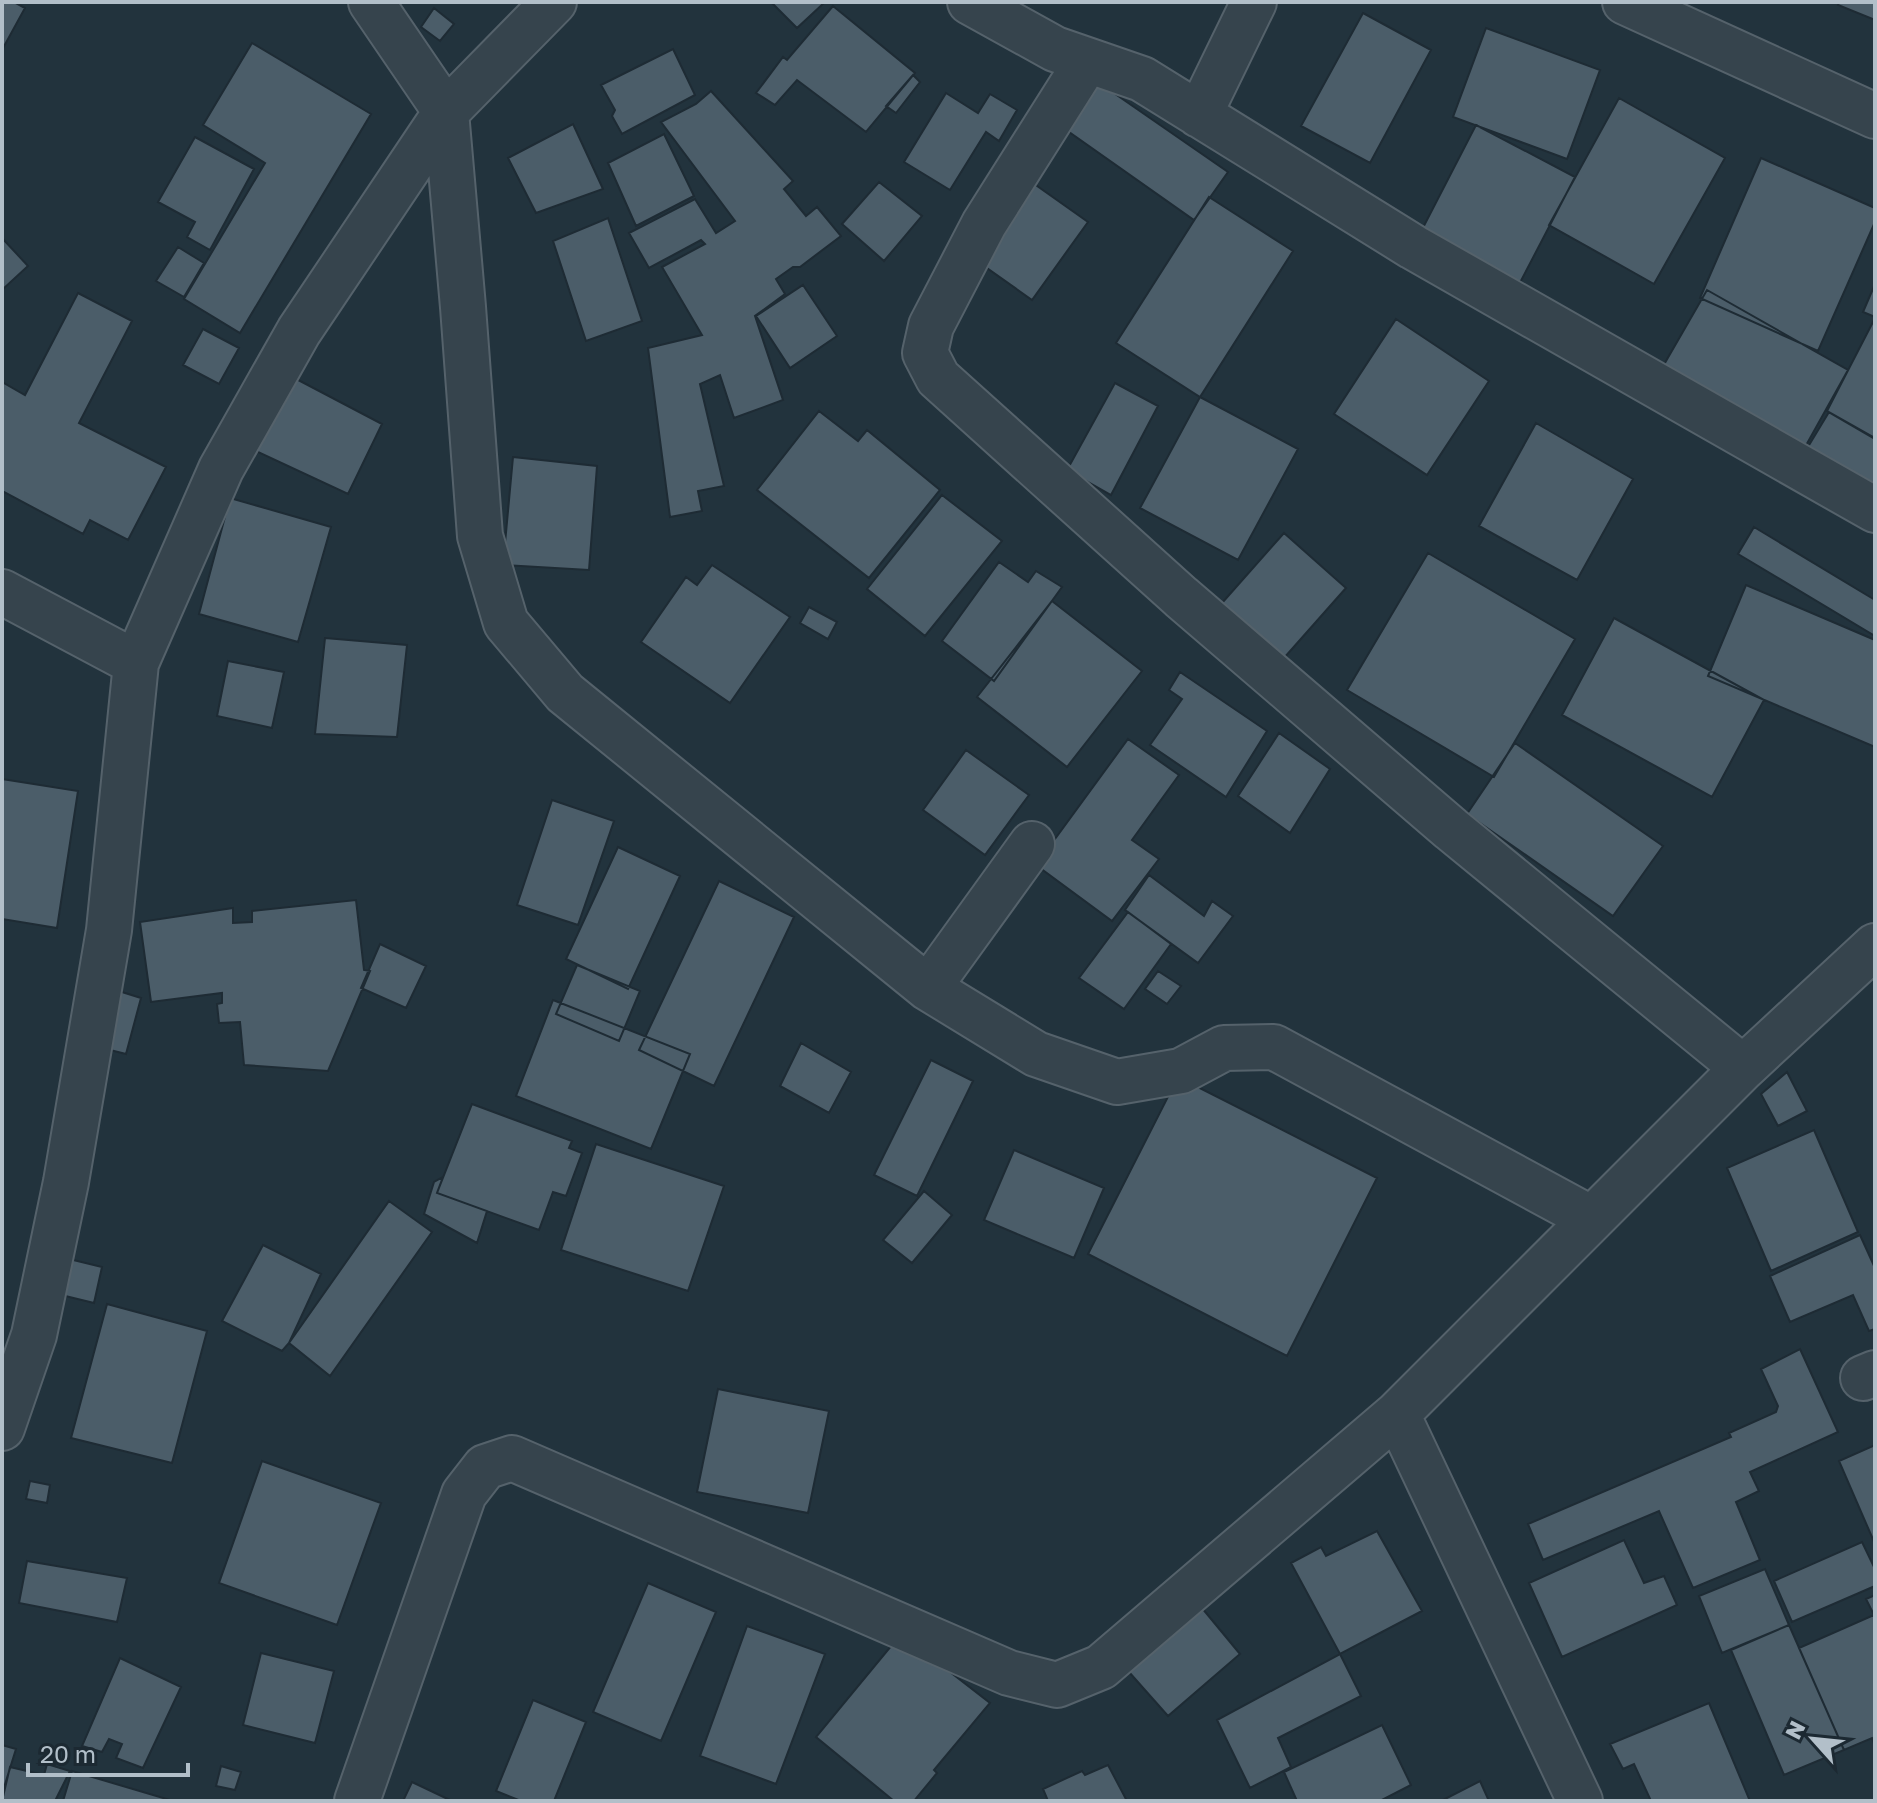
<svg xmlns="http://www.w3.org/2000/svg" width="1877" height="1803" font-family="'Golos Text',sans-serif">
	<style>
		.building { fill: #4b5d69; stroke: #1e2b34; stroke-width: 2 }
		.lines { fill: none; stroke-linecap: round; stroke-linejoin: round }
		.minor-casing { stroke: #55626b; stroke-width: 48 }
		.minor { stroke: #36444d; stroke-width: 44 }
	</style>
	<rect width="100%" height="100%" fill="#22333d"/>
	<path class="building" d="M2,2H14L25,8L2,50Z
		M771,2H825L797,28Z
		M1839,2H1875V20L1838,5Z
		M833,6L915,73L866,132L797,80L775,105L756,93L783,57L787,60Z
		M434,8L454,24L440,41L421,27Z
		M1363,13L1431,50L1370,163L1301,126Z
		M1486,28L1600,70L1567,159L1453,117Z
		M252,43L371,114L240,333L184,299L265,163L203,125Z
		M673,49L695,95L622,134L612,116L615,110L601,85Z
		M913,75L920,82L896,113L886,106Z
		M1095,80L1228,172L1194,220L1062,127Z
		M711,91L793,181L784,189L806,216L817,207L841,236L800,267H793L776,279L785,294L755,316L783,400L734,418L720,375L700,384L724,486L698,491L702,511L670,517L648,348L702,335L662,267L705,244L701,240L649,268L629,233L695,199L716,233L735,221L661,122L696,104Z
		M946,93L978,113L990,94L1017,110L999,141L986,132L950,190L904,162Z
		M1619,98L1725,158L1654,284L1549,225Z
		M573,124L603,189L536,213L508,158Z
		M1476,125L1575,177L1512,298L1413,247Z
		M664,134L694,196L636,226L608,163Z
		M195,137L254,169L210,250L187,237L195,222L158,202Z
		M1761,158L1875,208V222L1818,351L1700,298Z
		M1016,171L1088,222L1032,300L960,249Z
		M879,182L922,216L884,261L842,224Z
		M1209,197L1293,251L1200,397L1116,343Z
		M608,218L642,321L586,341L553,241Z
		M2,238L28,266L2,290Z
		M178,247L204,263L184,297L156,281Z
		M1875,284V317L1863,312Z
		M803,285L837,336L790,368L756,316Z
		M1707,290L1848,370L1804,449L1662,368Z
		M78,293L132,321L79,423L166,467L128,540L90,520L83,534L2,491V382L25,395Z
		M1396,319L1489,381L1427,475L1334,414Z
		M1874,320L1875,321V439L1827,411Z
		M203,329L239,348L219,384L183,365Z
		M283,372L382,424L348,494L245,446Z
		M1115,383L1158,406L1111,495L1067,470Z
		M1200,397L1298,449L1238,560L1140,508Z
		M819,411L858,441L867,430L940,490L869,578L757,490Z
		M1829,412L1875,438V517L1794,470Z
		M1536,423L1633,479L1577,580L1479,526Z
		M513,457L597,466L589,570L503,565Z
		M942,495L1002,541L925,636L867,589Z
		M230,498L331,527L298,642L199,614Z
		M1754,527L1875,600V636L1738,554Z
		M1284,533L1346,588L1284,658L1222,603Z
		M1428,553L1575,639L1494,777L1347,690Z
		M999,562L1028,582L1036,571L1062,587L994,681L942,641Z
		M712,565L790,617L730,703L641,642L686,577L697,585Z
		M1746,585L1875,640V747L1708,676Z
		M1052,601L1142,671L1067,767L977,697Z
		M809,607L837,622L828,639L800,623Z
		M1614,618L1764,700L1712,797L1562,715Z
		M325,638L407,645L397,737L315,734Z
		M228,661L284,672L272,728L217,716Z
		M1180,672L1267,731L1226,797L1150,745L1182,699L1169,690Z
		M1279,733L1330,769L1290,833L1238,796Z
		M1128,739L1179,775L1132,840L1159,859L1112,921L1036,865Z
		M1515,743L1663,846L1613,916L1467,814Z
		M966,750L1029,795L985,855L923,810Z
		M2,779L78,791L57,928L2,919Z
		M552,800L614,821L578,925L517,905Z
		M618,847L680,876L628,989L566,959Z
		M1149,875L1204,916L1212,901L1233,916L1198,963L1125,910Z
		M719,881L794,917L714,1086L639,1050Z
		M356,900L364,970L370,971L328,1071L244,1065L240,1022L219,1023L217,1004L222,1003V993L151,1002L140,922L233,908V923L252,922V911Z
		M1128,912L1171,944L1124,1009L1079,978Z
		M380,944L426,966L406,1008L361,988Z
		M577,965L640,991L619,1041L556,1014Z
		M1158,971L1181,986L1167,1004L1145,989Z
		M106,987L141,998L126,1054L90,1045Z
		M553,1000L690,1054L651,1149L516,1096Z
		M801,1043L851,1072L829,1113L780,1086Z
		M931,1060L973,1081L917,1196L874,1175Z
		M1787,1072L1807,1111L1778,1126L1761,1094Z
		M1178,1077L1377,1178L1287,1356L1088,1254Z
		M472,1104L572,1141L569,1148L582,1153L566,1196L553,1192L539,1230L437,1193Z
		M1814,1130L1858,1232L1771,1271L1727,1168Z
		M596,1144L724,1186L688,1291L561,1250Z
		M1014,1150L1104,1188L1074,1258L984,1220Z
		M443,1177L437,1193L487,1211L477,1243L424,1214L434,1182Z
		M924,1191L952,1215L912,1263L883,1240Z
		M389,1201L432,1232L330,1376L289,1343Z
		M1860,1235L1875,1268V1329L1869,1331L1853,1295L1790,1322L1770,1276Z
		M263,1245L321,1274L289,1343L282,1351L222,1321Z
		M61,1257L102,1267L94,1303L53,1293Z
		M107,1304L207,1331L172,1463L71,1438Z
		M1800,1349L1838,1432L1750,1472L1759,1491L1736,1502L1760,1560L1693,1588L1659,1511L1543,1560L1528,1524L1731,1437L1729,1433L1776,1412L1778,1406L1761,1369Z
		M718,1389L829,1411L808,1513L697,1492Z
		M1875,1445V1544L1839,1461Z
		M262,1461L381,1503L337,1625L219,1583Z
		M30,1481L50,1485L47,1503L26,1499Z
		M1377,1531L1422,1611L1340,1654L1291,1563L1321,1547L1326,1556Z
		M1624,1540L1644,1583L1664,1576L1677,1605L1562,1657L1529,1583Z
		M1862,1542L1875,1569V1586L1792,1622L1774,1581Z
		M27,1561L127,1578L117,1622L19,1603Z
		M1765,1569L1789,1625L1722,1653L1699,1596Z
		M648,1583L716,1612L661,1741L593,1712Z
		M1875,1595V1746L1872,1738L1844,1750L1799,1648L1874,1615L1866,1599Z
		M1202,1608L1240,1654L1168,1716L1129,1672Z
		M1789,1625L1844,1750L1784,1775L1731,1650Z
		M747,1626L825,1654L776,1784L700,1756Z
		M901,1634L990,1703L934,1770L937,1773L914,1801H894L816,1737Z
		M261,1653L334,1671L315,1743L243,1725Z
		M1340,1654L1361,1696L1278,1738L1291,1767L1250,1788L1217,1720Z
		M120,1658L181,1687L143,1768L116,1758L122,1744L109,1739L102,1752L82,1746Z
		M533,1700L586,1722L554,1801H521L496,1791Z
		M1709,1703L1750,1801H1651L1634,1764L1623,1769L1610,1744Z
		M1382,1725L1411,1785L1380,1801H1297L1284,1772Z
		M2,1745L16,1749L2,1794Z
		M47,1764L70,1771L55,1801H2L10,1767L44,1775Z
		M1108,1765L1127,1801H1048L1043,1789L1082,1771L1085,1775Z
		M221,1766L241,1772L235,1790L216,1786Z
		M72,1771L170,1800V1801H63Z
		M1480,1781L1489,1801H1441Z
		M412,1782L452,1801H403Z"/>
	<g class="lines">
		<defs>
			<path id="minor" d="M371,2L446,112L554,2
				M970,2L1055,49L1142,79L1413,247L1875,510
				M1625,2L1875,116
				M1087,61L984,224L931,326L925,353L938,378L1181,597L1451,829L1743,1068
				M1199,115L1254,2
				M2,592L136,663L109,930L66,1182L34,1335L2,1428
				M136,663L221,469L299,331L446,112L463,307L480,536L506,623L565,693L928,988L1036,1054L1117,1082L1181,1071L1224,1048L1274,1047L1592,1219
				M928,988L1032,844
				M1863,1378L1875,1373
				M1397,1414L1580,1801
				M357,1801L464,1494L485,1467L512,1458L1009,1673L1057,1685L1101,1667L1397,1414L1743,1068L1875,946"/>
		</defs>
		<use href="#minor" class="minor-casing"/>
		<use href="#minor" class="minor"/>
	</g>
	<rect width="1877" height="1803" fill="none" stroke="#b2bfc9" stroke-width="8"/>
	<g transform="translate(1813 1739) rotate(297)" stroke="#1c2932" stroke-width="6" paint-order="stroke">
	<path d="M0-6L14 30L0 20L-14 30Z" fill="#b2bfc9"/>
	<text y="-12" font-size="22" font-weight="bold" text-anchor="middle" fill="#b2bfc9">N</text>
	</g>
	<path d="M28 1763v12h160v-12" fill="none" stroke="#b2bfc9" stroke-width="4"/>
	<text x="40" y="1763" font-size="24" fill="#b2bfc9" stroke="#1c2932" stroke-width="6" paint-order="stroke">20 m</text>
</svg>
